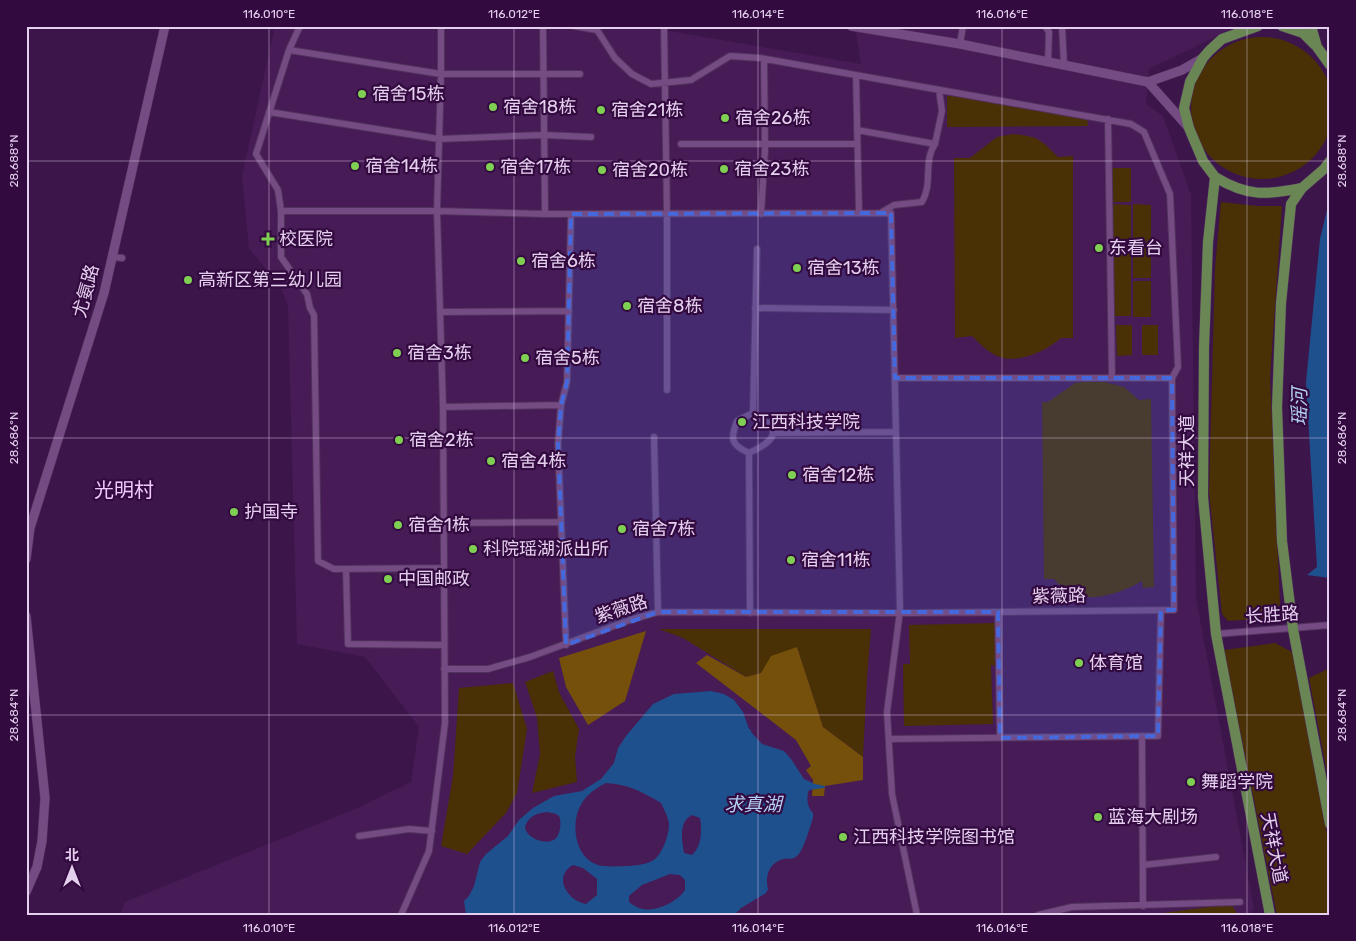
<svg xmlns="http://www.w3.org/2000/svg" width="1356" height="941" font-family="Rubik,'Noto Sans SC',sans-serif">
	<style>
		.built { fill: #471b56 }
		.green { fill: #493005 }
		.forest { fill: #75500a }
		.water { fill: #1f508e; fill-rule: evenodd }
		.lines { fill: none; stroke-linecap: round; stroke-linejoin: round }
		.street-casing { stroke: #51325d; stroke-width: 8 }
		.secondary-casing { stroke: #51325d; stroke-width: 10 }
		.primary-casing { stroke: #51325d; stroke-width: 11 }
		.street { stroke: #744b83; stroke-width: 6 }
		.secondary { stroke: #744b83; stroke-width: 9 }
		.primary { stroke: #6a8655; stroke-width: 10 }
		.marked { fill: #4568dc; fill-opacity: 0.2; stroke: #4568dc; stroke-width: 4; stroke-dasharray: 10 6; stroke-linejoin: round }
		.ticks { fill: none; stroke: #e5cfee; stroke-width: 1; stroke-opacity: 0.45 }
		.poi-dot { fill: #7fd052; stroke: #320a3f; stroke-width: 2 }
		.labels { text-anchor: middle; stroke-width: 4.5; stroke-linejoin: round; paint-order: stroke }
		.poi-label { font-size: 18px; fill: #e5cfee; stroke: #320a3f; text-anchor: start }
		.street-label { font-size: 18px; fill: #e5cfee; stroke: #320a3f }
		.water-label { font-size: 19px; font-style: italic; fill: #b4cff3; stroke: #320a3f }
		.quarter-label { font-size: 20px; fill: #edc9fc; stroke: #320a3f }
		.neatline { fill: none; stroke: #e5cfee; stroke-width: 2 }
		.ticks-label { font-size: 12px; text-anchor: middle; fill: #e5cfee }
	</style>
	<rect width="100%" height="100%" fill="#3c164a"/>
	<path class="built" d="M275,26H640L861,64L855,26H1238L1149,69L1146,104L1163,116L1191,195L1196,598L1254,908L1249,915H120L125,902L360,807L411,782L419,727L365,657L297,644L288,306L280,285L249,249L242,176Z"/>
	<path class="green" d="M1191 108a71 71 0 1 1 142 0a71 71 0 1 1-142 0Z
		M947,96H969L1087,117L1088,126L947,127Z
		M1013,134C1039,137 1040,139 1058,157L1073,156V338H1061C1048,350 1018,364 1000,357C990,354 980,344 972,336L955,338L954,158H970L997,137Z
		M1112,168H1131V202H1112Z
		M1221,202L1257,206H1282L1270,378L1280,604L1269,618L1228,621L1222,614L1209,492L1215,268Z
		M1112,204L1131,205V241H1112Z
		M1133,204L1151,205V241H1133Z
		M1133,242H1151V278H1133Z
		M1113,243H1131V316H1113Z
		M1133,281H1151V317H1133Z
		M1116,325H1132V355L1117,356Z
		M1142,325H1158V355H1142Z
		M1097,380L1124,387L1139,400L1151,399L1154,587L1143,588L1142,581C1123,592 1091,604 1069,593C1063,590 1059,584 1054,579H1044L1042,402H1048L1075,383Z
		M995,623L996,666L991,665L993,724L904,726L903,664H910L909,625Z
		M659,629H871L867,678L863,757L823,727L797,647L761,673L746,677L683,638Z
		M1275,643L1292,652L1330,850V915H1277L1224,650Z
		M1330,668V788L1309,678Z
		M553,671L559,692L579,729L575,757L577,782L532,793L540,754L537,718L525,682Z
		M513,683L527,729L517,793L506,813L467,854L441,846L453,776L459,688Z
		M1231,904L1238,915H1147Z"/>
	<path class="forest" d="M646,631L625,701L588,725L566,687L559,658Z
		M797,647L823,727L863,757V780L825,786L824,796H812L813,780L806,770L811,766L796,740L696,663L707,655L746,677L761,673L771,656Z"/>
	<path class="water" d="M1330,204L1328,356H1330V365H1328L1327,468L1330,507V578L1307,575L1317,567L1306,382L1320,239L1328,206Z
		M711,691L724,694L734,700L743,712L749,729L751,730V732L762,744L784,751L791,759L804,779L815,784L825,786L824,788L809,790C806,797 807,808 813,813V818C810,827 804,849 798,855C793,861 787,857 780,860C768,865 765,878 768,889L766,893L741,908L734,915H466L464,901L469,896L474,886L480,862L486,854L508,836L519,820L533,808L554,796L582,791L601,779L614,763L618,748L626,736L653,704L674,694ZM606,783C627,784 643,792 661,803C664,809 668,817 669,824C669,835 663,852 655,859C649,864 638,865 630,866C621,866 612,867 603,866C581,863 573,839 576,819C579,801 590,791 606,783ZM547,812C551,813 556,813 559,816C562,821 560,836 555,839C546,846 526,838 525,827C528,816 537,813 547,812ZM692,815L700,818C702,830 702,846 692,855L684,853C682,840 678,822 692,815ZM573,865L583,868L597,879V895L586,904C568,901 552,877 573,865ZM670,874L680,875L685,880V890C678,901 657,912 643,909C637,908 633,905 629,902V896L642,885Z"/>
	<g class="lines">
		<defs>
			<path id="street" d="M300,26L289,50L256,154L278,190L281,211V257L307,294L310,308L314,315L318,561L334,569L444,568
				M543,26L545,214
				M574,26L597,30L615,58L632,74L651,84L691,80L730,56L760,58L1131,124L1144,132L1170,194L1178,367L1172,378
				M664,26L667,214V390
				M1045,26L1049,32L1048,62
				M1062,26L1064,65
				M960,44L963,26
				M289,50L441,74H580
				M856,75L859,213
				M269,112L439,139L544,135L591,137
				M1108,119L1112,378
				M857,130L935,144L942,111L939,90
				M681,144H857
				M281,211H437L441,74V26
				M882,212L894,205L922,202C933,184 923,161 935,144
				M761,214L765,150L764,59
				M112,257L122,258
				M755,308L894,310
				M440,312L569,311
				M443,407L561,405
				M753,413L757,249
				M753,413C758,417 766,421 770,425C782,438 757,449 749,453C731,445 730,439 737,421Z
				M773,433L896,432
				M654,437L658,612
				M749,453L750,613
				M444,523L561,522
				M346,569L348,644L444,645
				M998,612L1000,738
				M1216,634L1330,625
				M566,645L558,444L561,405L567,382L571,214
				M444,669H488L530,657L630,620L658,612L906,613L1174,610L1172,378H895
				M1142,736L1143,906
				M889,739L1158,736L1161,610
				M359,836L409,829L432,831
				M1143,865L1216,857
				M401,915L429,851L445,723L443,407L437,211L545,214L891,213L900,611L887,712L892,794L917,915
				M1038,915L1072,907L1240,902"/>
			<path id="secondary" d="M851,26L960,44L1148,82L1182,70L1203,58
				M1148,82L1189,128
				M26,559L30,528L104,293L165,26
				M26,616L45,798L42,841L37,867L26,892"/>
			<path id="primary" d="M1258,26L1222,39L1209,51L1203,58L1190,82L1184,108L1189,128L1203,161L1215,177L1208,242L1204,347L1203,497L1216,634L1270,915
				M1282,26L1303,33L1315,45
				M1311,26L1317,47L1330,65
				M1330,161L1324,169L1302,188L1291,204L1281,303L1277,407L1282,541L1293,629L1330,824
				M1215,177C1248,197 1266,195 1302,188"/>
		</defs>
		<use href="#street" class="street-casing"/>
		<use href="#secondary" class="secondary-casing"/>
		<use href="#primary" class="primary-casing"/>
		<use href="#street" class="street"/>
		<use href="#secondary" class="secondary"/>
		<use href="#primary" class="primary"/>
	</g>
	<path class="marked" d="M891,213L895,378H1172L1174,610H1161L1158,736L1000,738L998,612H658L566,645L558,444L561,405L567,382L571,214Z"/>
	<path class="ticks" d="M269,26V915M514,26V915M758,26V915M1002,26V915M1247,26V915M26,161H1330M26,438H1330M26,715H1330"/>
	<g class="poi-dot">
		<circle cx="362" cy="94" r="5"/>
		<circle cx="493" cy="107" r="5"/>
		<circle cx="601" cy="110" r="5"/>
		<circle cx="725" cy="118" r="5"/>
		<circle cx="355" cy="166" r="5"/>
		<circle cx="490" cy="167" r="5"/>
		<circle cx="724" cy="169" r="5"/>
		<circle cx="602" cy="170" r="5"/>
		<path d="M265.5 231.5h5v5h5v5h-5v5h-5v-5h-5v-5h5z"/>
		<circle cx="1099" cy="248" r="5"/>
		<circle cx="521" cy="261" r="5"/>
		<circle cx="797" cy="268" r="5"/>
		<circle cx="188" cy="280" r="5"/>
		<circle cx="627" cy="306" r="5"/>
		<circle cx="397" cy="353" r="5"/>
		<circle cx="525" cy="358" r="5"/>
		<circle cx="742" cy="422" r="5"/>
		<circle cx="399" cy="440" r="5"/>
		<circle cx="491" cy="461" r="5"/>
		<circle cx="792" cy="475" r="5"/>
		<circle cx="234" cy="512" r="5"/>
		<circle cx="398" cy="525" r="5"/>
		<circle cx="622" cy="529" r="5"/>
		<circle cx="473" cy="549" r="5"/>
		<circle cx="791" cy="560" r="5"/>
		<circle cx="388" cy="579" r="5"/>
		<circle cx="1079" cy="663" r="5"/>
		<circle cx="1191" cy="782" r="5"/>
		<circle cx="1098" cy="817" r="5"/>
		<circle cx="843" cy="837" r="5"/>
	</g>
	<g class="labels">
		<g class="poi-label">
			<text x="372" y="100">宿舍15栋</text>
			<text x="503" y="113">宿舍18栋</text>
			<text x="611" y="116">宿舍21栋</text>
			<text x="735" y="124">宿舍26栋</text>
			<text x="365" y="172">宿舍14栋</text>
			<text x="500" y="173">宿舍17栋</text>
			<text x="734" y="175">宿舍23栋</text>
			<text x="612" y="176">宿舍20栋</text>
			<text x="279" y="245">校医院</text>
			<text x="1109" y="254">东看台</text>
			<text x="531" y="267">宿舍6栋</text>
			<text x="807" y="274">宿舍13栋</text>
			<text x="198" y="286">高新区第三幼儿园</text>
			<text x="637" y="312">宿舍8栋</text>
			<text x="407" y="359">宿舍3栋</text>
			<text x="535" y="364">宿舍5栋</text>
			<text x="752" y="428">江西科技学院</text>
			<text x="409" y="446">宿舍2栋</text>
			<text x="501" y="467">宿舍4栋</text>
			<text x="802" y="481">宿舍12栋</text>
			<text x="244" y="518">护国寺</text>
			<text x="408" y="531">宿舍1栋</text>
			<text x="632" y="535">宿舍7栋</text>
			<text x="483" y="555">科院瑶湖派出所</text>
			<text x="801" y="566">宿舍11栋</text>
			<text x="398" y="585">中国邮政</text>
			<text x="1089" y="669">体育馆</text>
			<text x="1201" y="788">舞蹈学院</text>
			<text x="1108" y="823">蓝海大剧场</text>
			<text x="853" y="843">江西科技学院图书馆</text>
		</g>
		<g class="street-label">
			<text transform="translate(86 291) rotate(-75)" y="6">尤氨路</text>
			<text transform="translate(1187 451) rotate(-90)" y="6">天祥大道</text>
			<text transform="translate(1059 596) rotate(-1)" y="6">紫薇路</text>
			<text transform="translate(621 609) rotate(-18)" y="6">紫薇路</text>
			<text transform="translate(1272 615) rotate(-4)" y="6">长胜路</text>
			<text transform="translate(1274 848) rotate(79)" y="6">天祥大道</text>
		</g>
		<g class="water-label">
			<text transform="translate(1299 407) rotate(-90)" y="7">瑶河</text>
			<text x="753" y="811">求真湖</text>
		</g>
		<g class="quarter-label">
			<text x="124" y="497">光明村</text>
		</g>
	</g>
	<rect width="1356" height="941" fill="none" stroke="#320a3f" stroke-width="55"/>
	<g transform="translate(72 868)" stroke="#320a3f" stroke-width="4" paint-order="stroke">
	<path d="M0-4L9 19L0 12L-9 19Z" fill="#e5cfee"/>
	<text y="-8" font-size="14" font-weight="bold" text-anchor="middle" fill="#e5cfee">北</text>
	</g>
	<rect x="28" y="28" width="1300" height="886" class="neatline"/>
	<g class="ticks-label">
		<text x="269" y="18">116.010°E</text>
		<text x="514" y="18">116.012°E</text>
		<text x="758" y="18">116.014°E</text>
		<text x="1002" y="18">116.016°E</text>
		<text x="1247" y="18">116.018°E</text>
		<text transform="translate(14 161) rotate(-90)" y="4">28.688°N</text>
		<text transform="translate(1342 161) rotate(-90)" y="4">28.688°N</text>
		<text transform="translate(14 438) rotate(-90)" y="4">28.686°N</text>
		<text transform="translate(1342 438) rotate(-90)" y="4">28.686°N</text>
		<text transform="translate(14 715) rotate(-90)" y="4">28.684°N</text>
		<text transform="translate(1342 715) rotate(-90)" y="4">28.684°N</text>
		<text x="269" y="932">116.010°E</text>
		<text x="514" y="932">116.012°E</text>
		<text x="758" y="932">116.014°E</text>
		<text x="1002" y="932">116.016°E</text>
		<text x="1247" y="932">116.018°E</text>
	</g>
</svg>
